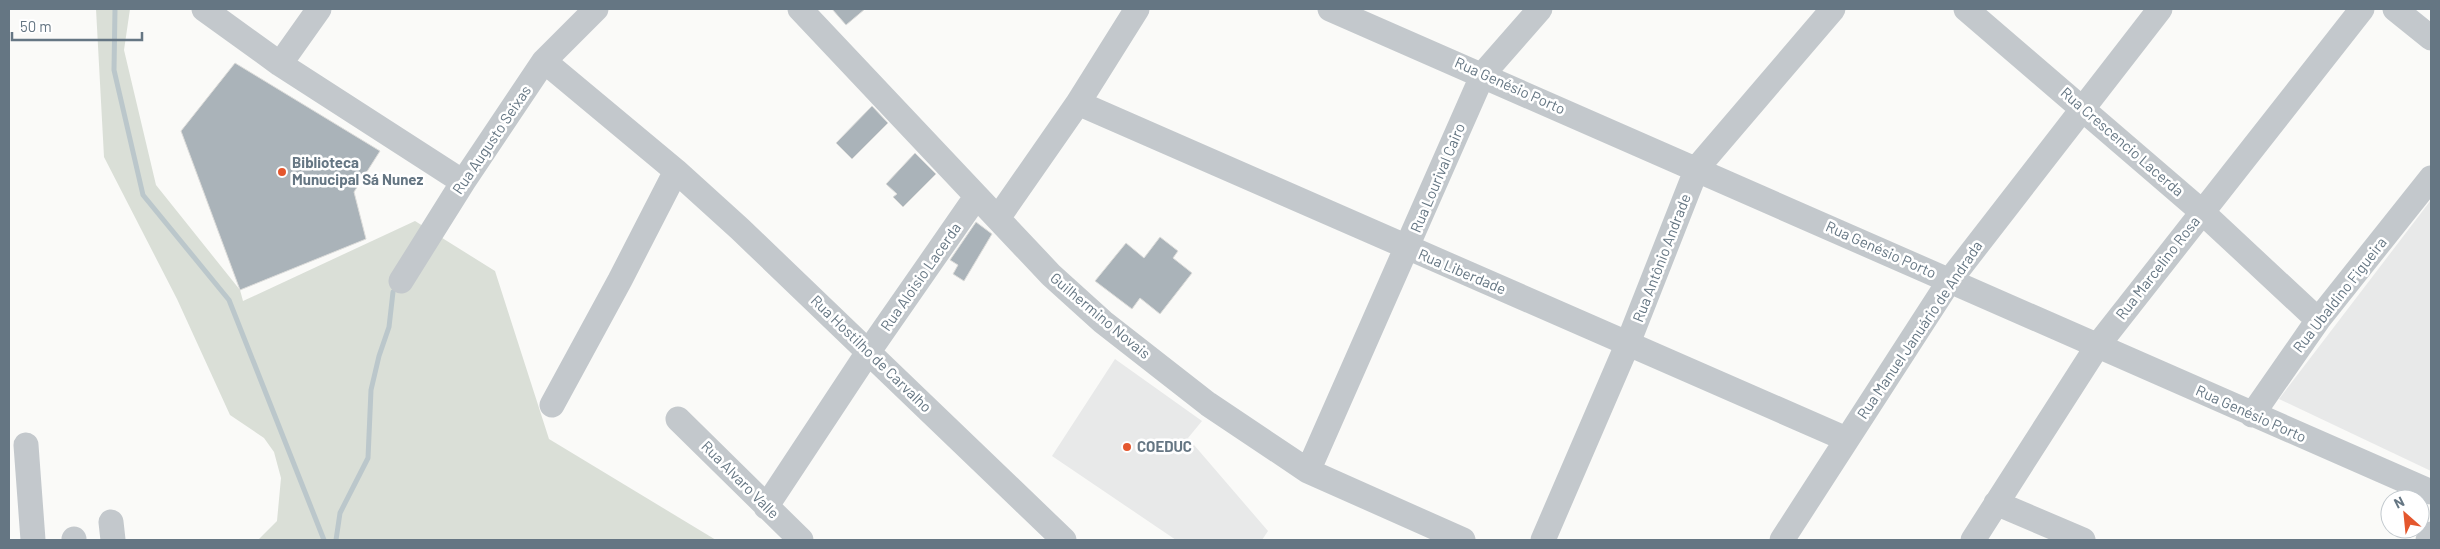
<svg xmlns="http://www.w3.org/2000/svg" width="2440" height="549" font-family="Barlow,sans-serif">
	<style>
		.built { fill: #e8e9e9 }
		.green { fill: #dadfd7 }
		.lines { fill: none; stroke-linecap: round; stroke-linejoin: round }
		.stream { stroke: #bbc7cb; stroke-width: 5 }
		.building { fill: #aab3b9; stroke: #dcdcda }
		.minor { stroke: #c3c8cc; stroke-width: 25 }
		.poi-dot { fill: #e4572e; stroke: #fff; stroke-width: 2 }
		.labels { text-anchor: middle; stroke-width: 5; stroke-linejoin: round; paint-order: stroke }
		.street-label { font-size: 15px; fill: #657683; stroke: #fff }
		.poi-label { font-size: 15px; font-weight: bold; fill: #657683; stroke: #fff; text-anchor: start }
	</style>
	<rect width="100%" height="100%" fill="#fafaf8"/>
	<path class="built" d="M2431,200V471L2279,399Z
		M1115,359L1202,421L1188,438L1268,531L1262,540H1176L1052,456Z"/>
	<path class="green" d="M96,9H130L124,50L156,185L240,290L243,301L415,221L495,271L549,439L716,540H258L277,521L281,478L274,452L264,438L230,415L177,299L104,157Z"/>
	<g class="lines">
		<path class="stream" d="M115,9L114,70L143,195L229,300L324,540
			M336,540L340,513L368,458L371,390L379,356L389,327L393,292"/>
	</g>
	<path class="building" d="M832,9H865L846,25Z
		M235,63L380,151L354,192L366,239L240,290L181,131Z
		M872,106L888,123L852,159L836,143Z
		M915,153L936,174L903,207L893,197L897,194L886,184Z
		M976,222L992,234L964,281L953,274L958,265L950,260Z
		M1160,237L1178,251L1173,258L1192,273L1160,314L1140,298L1132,309L1095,281L1126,243L1144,258Z"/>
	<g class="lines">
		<path class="minor" d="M204,9L280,64L463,182
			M800,9L1051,275L1103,322L1208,404L1308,471L1463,540
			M1330,9L2431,492
			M1966,9L2201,211L2318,320
			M2395,9L2431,38
			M544,61L676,171L740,229L1064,540
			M280,64L319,9
			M1078,103L1846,439
			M998,218L1078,103L1137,9
			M401,281L463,182L544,61L596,9
			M552,405L620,280L676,171
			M2252,415L2318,320L2431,178
			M678,419L801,540
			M26,445L33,540
			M1308,471L1483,74L1540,9
			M1996,503L2083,540
			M766,507L869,351L976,197
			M111,522L113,540
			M74,540V539
			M1543,540L1628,343L1697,168L1833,9
			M1782,540L1950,280L2160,9
			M1973,540L2098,345L2362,9
			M2428,540L2431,534"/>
	</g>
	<g class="poi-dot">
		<circle cx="282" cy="172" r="5"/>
		<circle cx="1127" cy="447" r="5"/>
	</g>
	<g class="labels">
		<g class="street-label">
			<text transform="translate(1510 86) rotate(24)" y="5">Rua Genésio Porto</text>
			<text transform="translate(492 140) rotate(-56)" y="5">Rua Augusto Seixas</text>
			<text transform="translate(2122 142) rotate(41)" y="5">Rua Crescencio Lacerda</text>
			<text transform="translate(1438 178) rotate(-67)" y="5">Rua Lourival Cairo</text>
			<text transform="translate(1881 250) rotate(24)" y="5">Rua Genésio Porto</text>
			<text transform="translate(1662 258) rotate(-69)" y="5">Rua Antônio Andrade</text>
			<text transform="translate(2158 268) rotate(-52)" y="5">Rua Marcelino Rosa</text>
			<text transform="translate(1462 272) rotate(23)" y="5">Rua Liberdade</text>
			<text transform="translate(921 277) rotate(-55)" y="5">Rua Aloisio Lacerda</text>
			<text transform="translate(2340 295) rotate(-52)" y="5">Rua Ubaldino Figueira</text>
			<text transform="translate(1100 316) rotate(40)" y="5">Guilhermino Novais</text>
			<text transform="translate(1920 330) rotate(-56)" y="5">Rua Manuel Januário de Andrada</text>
			<text transform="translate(871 354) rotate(44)" y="5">Rua Hostilho de Carvalho</text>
			<text transform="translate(2251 414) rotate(24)" y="5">Rua Genésio Porto</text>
			<text transform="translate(740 480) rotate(45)" y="5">Rua Alvaro Valle</text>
		</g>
		<g class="poi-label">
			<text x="292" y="168">Biblioteca<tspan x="292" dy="17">Munucipal Sá Nunez</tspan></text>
			<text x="1137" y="452">COEDUC</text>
		</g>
	</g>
	<rect width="2440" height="549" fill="none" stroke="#657683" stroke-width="20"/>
	<g transform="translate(2405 514) rotate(333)"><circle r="24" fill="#ffffff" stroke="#c1c8cd"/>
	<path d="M0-4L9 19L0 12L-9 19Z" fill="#e4572e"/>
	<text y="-8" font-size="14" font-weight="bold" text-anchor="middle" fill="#657683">N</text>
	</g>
	<path d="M12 32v8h130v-8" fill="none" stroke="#657683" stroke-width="2.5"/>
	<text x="20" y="32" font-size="15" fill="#657683" stroke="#ffffff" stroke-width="4" paint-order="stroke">50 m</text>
</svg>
